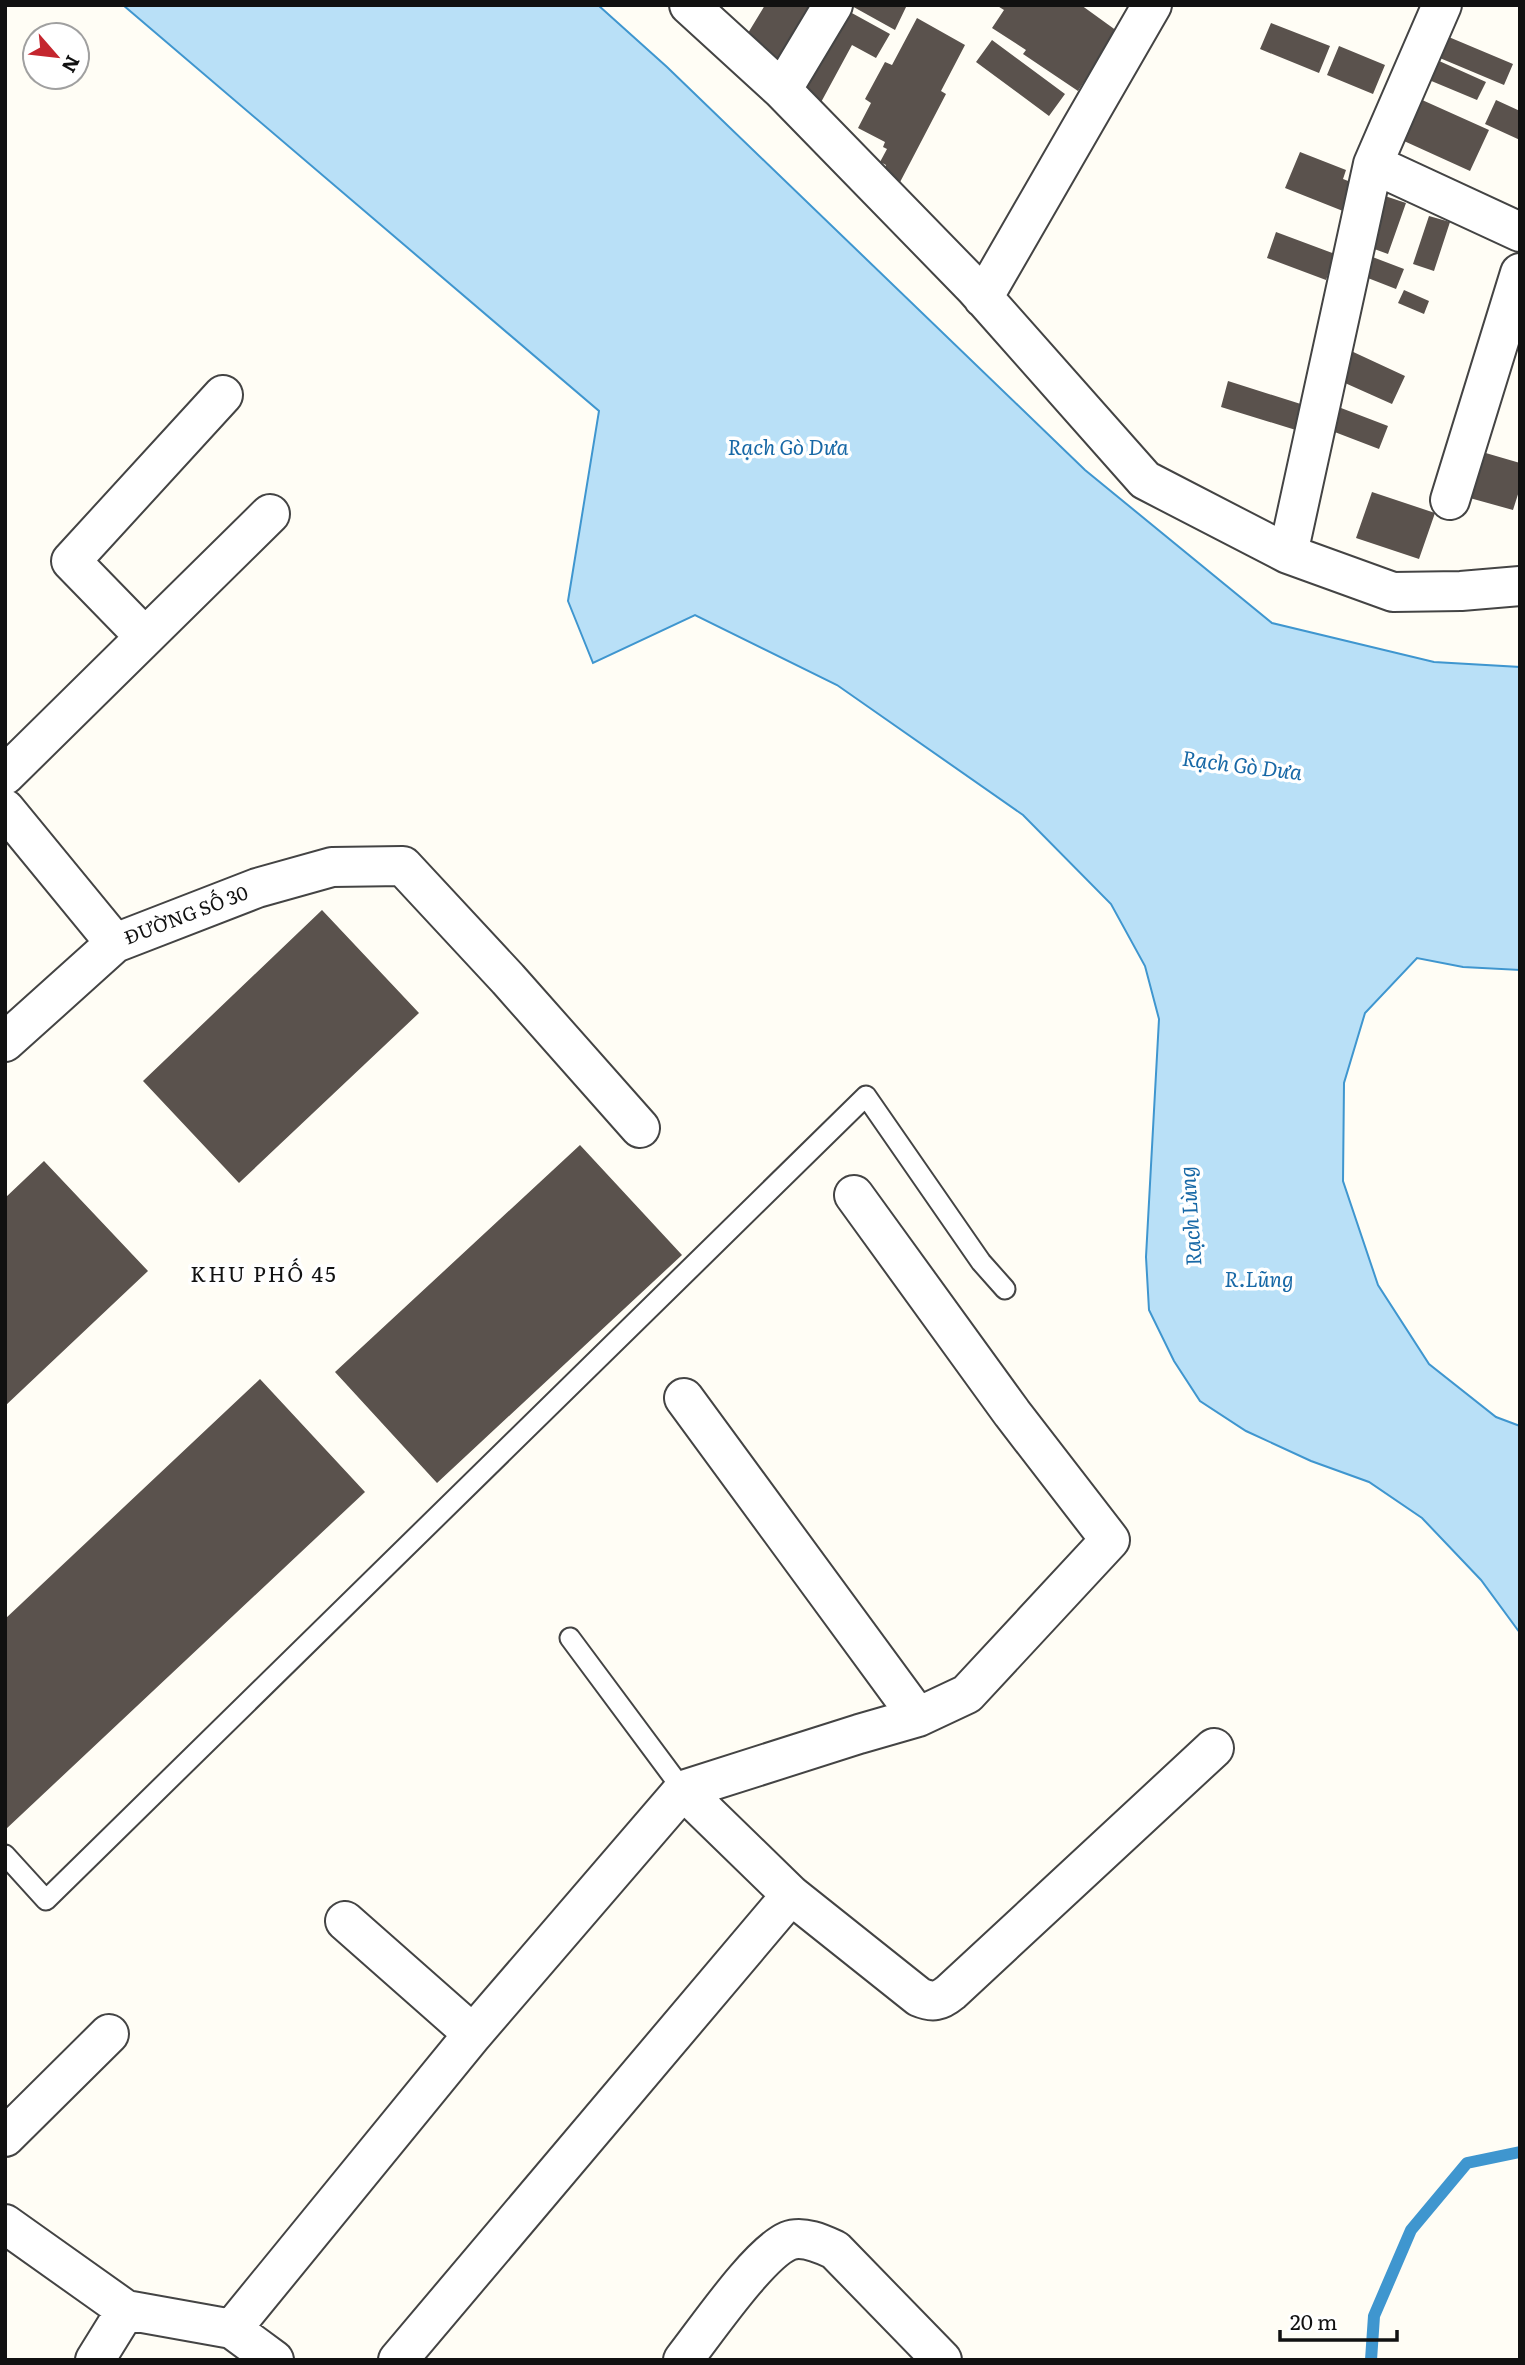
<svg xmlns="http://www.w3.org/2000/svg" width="1525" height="2365" font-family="Literata,serif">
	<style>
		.water { fill: #b9e0f7; stroke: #3f96cf; stroke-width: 2 }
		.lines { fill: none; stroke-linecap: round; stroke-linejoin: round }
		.stream { stroke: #3f96cf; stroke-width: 12 }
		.building { fill: #5a524d }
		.lane-casing { stroke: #444; stroke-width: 23 }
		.street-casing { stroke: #444; stroke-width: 42 }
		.lane { stroke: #fff; stroke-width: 19 }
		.street { stroke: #fff; stroke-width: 38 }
		.labels { text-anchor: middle; stroke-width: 7; stroke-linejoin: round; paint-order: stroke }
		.street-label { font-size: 19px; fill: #111; stroke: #fff }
		.water-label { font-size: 21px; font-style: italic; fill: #1768a6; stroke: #fff }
		.neighbourhood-label { font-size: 21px; letter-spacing: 2px; fill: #111; stroke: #fff }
	</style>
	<rect width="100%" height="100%" fill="#fffdf5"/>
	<path class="water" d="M123,5H598L667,67L1085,470L1272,623L1434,662L1520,667V970L1463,967L1417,958L1365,1013L1344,1083L1343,1181L1378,1285L1429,1364L1496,1417L1520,1426V1633L1481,1580L1422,1518L1369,1482L1311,1461L1246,1431L1200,1401L1174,1361L1149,1310L1146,1257L1159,1019L1145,966L1111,904L1023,815L837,685L695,615L593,663L568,601L599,411Z"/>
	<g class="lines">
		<path class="stream" d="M1371,2360L1374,2316L1411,2230L1467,2163L1520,2152"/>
	</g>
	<path class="building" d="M765,5H827L790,66L745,38Z
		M850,5H907L895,30Z
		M996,5H1081L1117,31L1078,91L1023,54L1026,50L992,28L1004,10Z
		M850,12L890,34L876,58L852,45L819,106L790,90L822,29L837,37Z
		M917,18L965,45L941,91L946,94L898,186L880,177L886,165L880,162L887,149L883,147L885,142L858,128L871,103L865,99L885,62L892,65Z
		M1271,23L1330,46L1319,73L1260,49Z
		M1444,35L1513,64L1504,85L1435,56Z
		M992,40L1065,94L1049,116L976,62Z
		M1339,46L1385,65L1373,94L1327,75Z
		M1437,60L1486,82L1477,100L1429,80Z
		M1411,95L1489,130L1470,171L1393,136Z
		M1496,100L1520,111V140L1485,124Z
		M1300,152L1346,170L1343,179L1364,187L1353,215L1285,188Z
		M1385,196L1406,203L1388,254L1366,246Z
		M1429,216L1450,222L1434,271L1413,264Z
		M1276,232L1335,254L1326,280L1267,258Z
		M1362,253L1404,269L1396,289L1355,273Z
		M1404,290L1429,301L1424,314L1398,303Z
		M1349,350L1405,376L1392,404L1336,379Z
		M1228,381L1307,406L1299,431L1221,407Z
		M1328,403L1388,426L1379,449L1319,426Z
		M1472,449L1520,463V488L1513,510L1459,495Z
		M1372,492L1435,513L1419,559L1356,538Z
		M322,910L419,1013L239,1183L143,1081Z
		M580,1145L682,1255L437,1483L335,1372Z
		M44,1161L148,1271L5,1406V1198Z
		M260,1379L365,1492L5,1830V1619Z"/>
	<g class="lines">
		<defs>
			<path id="lane" d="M570,1638L683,1790
				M5,1855L46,1900L866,1096L981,1262L1005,1289"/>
			<path id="street" d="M689,5L782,90L974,287L1145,480L1288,554L1393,592L1461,591L1520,586
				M782,90L833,5
				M1373,164L1520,232
				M983,298L1152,5
				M1450,500L1520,273
				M1288,554L1373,164L1442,5
				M145,637L71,561L223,395
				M5,775L270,514
				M5,809L115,943
				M5,1042L115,943L257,888L332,867L403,866L508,979L640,1128
				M684,1398L918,1717
				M683,1790L791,1895L919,1997C933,2003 940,2001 951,1992L1214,1748
				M345,1921L473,2034
				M5,2137L109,2034
				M5,2224L126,2310L232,2329L274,2360
				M232,2329L473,2034L683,1790L859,1734L918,1717L967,1694L1110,1540L1012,1413L854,1195
				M95,2360L126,2310
				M398,2360L791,1895
				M683,2360C706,2331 758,2254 788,2241C803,2235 822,2244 835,2250L942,2360"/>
		</defs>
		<use href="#lane" class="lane-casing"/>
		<use href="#street" class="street-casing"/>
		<use href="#lane" class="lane"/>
		<use href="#street" class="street"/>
	</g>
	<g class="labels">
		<g class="street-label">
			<text transform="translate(186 915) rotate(-21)" y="7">ĐƯỜNG SỐ 30</text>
		</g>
		<g class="water-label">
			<text x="788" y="455">Rạch Gò Dưa</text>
			<text transform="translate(1242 766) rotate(7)" y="7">Rạch Gò Dưa</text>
			<text transform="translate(1191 1216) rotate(-94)" y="7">Rạch Lùng</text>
			<text x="1259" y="1287">R.Lũng</text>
		</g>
		<g class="neighbourhood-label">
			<text x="264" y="1282">KHU PHỐ 45</text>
		</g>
	</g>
	<rect width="1525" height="2365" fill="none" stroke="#111111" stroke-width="14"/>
	<g transform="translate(56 56) rotate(118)"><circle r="33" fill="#ffffff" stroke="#a0a0a0" stroke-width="2"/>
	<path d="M0-5L12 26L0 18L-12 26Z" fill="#c4262e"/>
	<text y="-10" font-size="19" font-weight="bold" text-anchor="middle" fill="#111111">N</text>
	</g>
	<path d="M1280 2330v10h117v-10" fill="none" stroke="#111111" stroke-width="3.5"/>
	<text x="1290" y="2330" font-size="21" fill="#111111" stroke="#ffffff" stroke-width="5" paint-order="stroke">20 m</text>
</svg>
